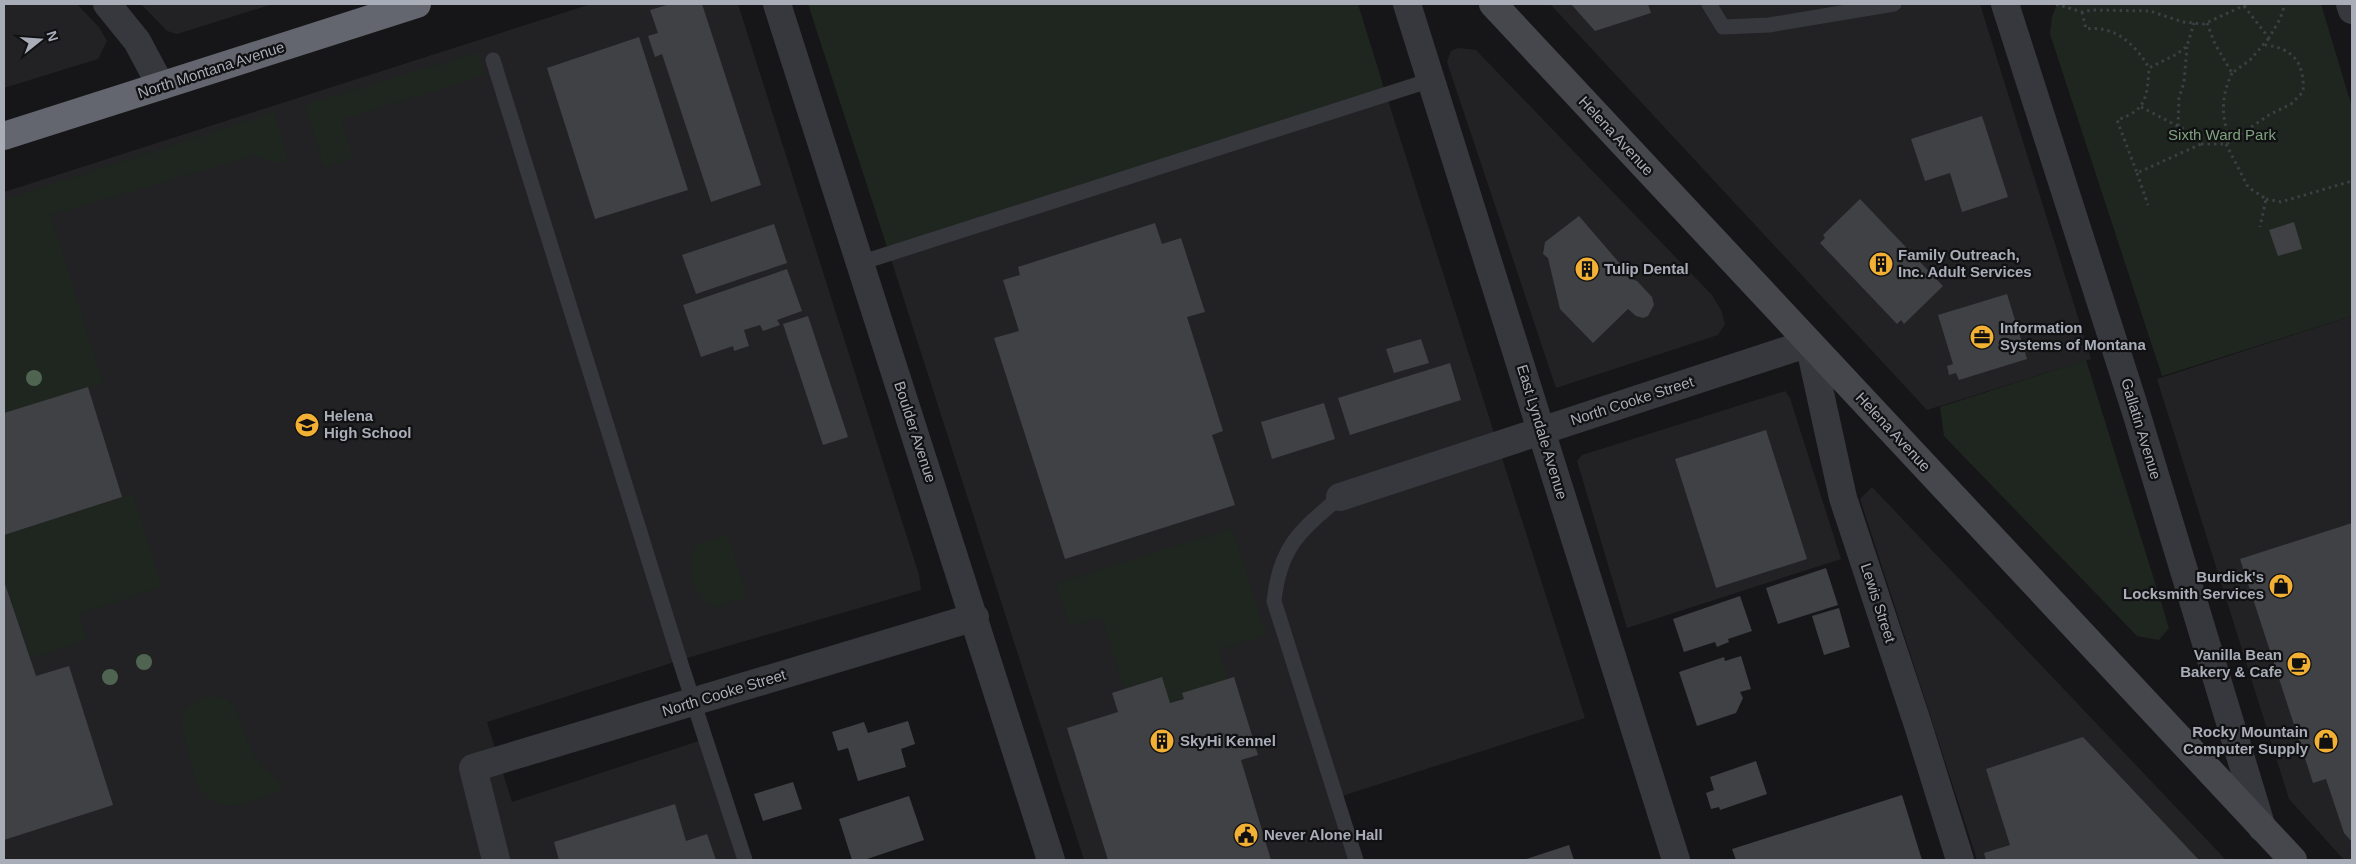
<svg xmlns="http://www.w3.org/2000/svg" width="2356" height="864" font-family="Helvetica,sans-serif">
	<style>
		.built { fill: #222225 }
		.green { fill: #1e261f }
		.building { fill: #404145 }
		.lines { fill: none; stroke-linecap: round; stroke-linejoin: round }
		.path { stroke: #3d3f44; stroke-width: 3; stroke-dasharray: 2.5 4; stroke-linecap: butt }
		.lane { stroke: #37383d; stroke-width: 15 }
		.street { stroke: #37383d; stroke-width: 28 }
		.secondary { stroke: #45474d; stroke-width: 28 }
		.highway { stroke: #63666e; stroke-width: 28 }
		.tree { fill: #506452 }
		.labels { text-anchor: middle; stroke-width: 4.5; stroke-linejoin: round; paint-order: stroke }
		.street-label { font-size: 15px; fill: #a8adb8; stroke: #111113 }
		.park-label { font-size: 15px; fill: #7fa381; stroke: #111113 }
		.poi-label { font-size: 15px; font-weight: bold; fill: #a8adb8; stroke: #111113; text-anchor: start }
	</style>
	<rect width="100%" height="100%" fill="#161618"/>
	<path class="built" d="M4,4H77L99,27L107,41L98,59L4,88Z
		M141,4H273L177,34L167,31Z
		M591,4H738L919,575L921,590L687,658L487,722L512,802L705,739L745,860H4V192Z
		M1550,4H1980L2091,359L1927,410Z
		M1458,48L1476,50L1712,295L1721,310L1725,324L1718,335L1556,388L1447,62L1451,51Z
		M1384,88L1585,718L1336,798L1356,860H1084L889,253Z
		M2352,316V860H2344L2289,799L2157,379Z
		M1785,391L1790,398L1841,559L1627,628L1577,461L1582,455Z
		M1872,487L2226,860H1977L1860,499Z"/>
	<path class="green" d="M808,4H1358L1384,88L889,253Z
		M2057,4H2321L2352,107V316L2162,376L2050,34L2052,17Z
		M478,52L485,75L341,120L353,158L324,167L305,105Z
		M274,112L287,156L286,162L277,163L253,156L51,215L103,383L4,413V200Z
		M2086,360L2169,628L2159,640L2137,636L1944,436L1940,407Z
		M133,494L162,587L79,614L87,640L31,659L4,580V535Z
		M1232,528L1266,635L1219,650L1227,679L1170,703L1162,677L1124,689L1102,617L1070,627L1056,583Z
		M728,535L747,597L714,608C691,593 687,571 694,546Z
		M205,697C244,692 238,728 253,752C259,764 272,774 282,784L283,787L280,791C262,797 242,808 224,805C214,803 205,796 199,787C194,778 180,726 182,716C185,706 196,701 205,697Z"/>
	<path class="building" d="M670,4H702L761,185L711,202L662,54L655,57L648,36L658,33L650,10Z
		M1571,4H1648L1651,13L1595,31Z
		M639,37L688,190L595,219L547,68Z
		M1982,116L2008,197L1962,212L1950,173L1925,181L1911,139Z
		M1860,199L1943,286L1904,324L1901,320L1897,324L1820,243L1825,238L1823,235Z
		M1579,216L1634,280L1637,281L1652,297L1654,305L1648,316L1643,318L1636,316L1628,309L1593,343L1560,309L1548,258L1543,254L1545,242Z
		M2294,222L2302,249L2278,256L2269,230Z
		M1155,223L1162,244L1181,238L1205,312L1187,317L1223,431L1212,435L1235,505L1065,559L994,338L1019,331L1003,280L1020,275L1018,267Z
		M774,224L787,263L696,294L682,255Z
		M787,269L802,311L777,320L780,325L763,331L760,325L744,330L749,346L734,351L733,346L701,357L683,305Z
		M2007,294L2027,359L1959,380L1956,373L1949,375L1947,366L1953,364L1938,315Z
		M808,316L848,437L823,445L783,324Z
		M1421,339L1429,363L1394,373L1386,349Z
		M1450,363L1461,400L1350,435L1338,398Z
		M88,387L122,497L4,535V413Z
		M1324,403L1335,439L1272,459L1261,422Z
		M1766,430L1807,559L1716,588L1675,459Z
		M2352,523V842L2344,833L2326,779L2313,783L2240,559Z
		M1826,568L1838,605L1778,624L1766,588Z
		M4,581L36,676L69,666L113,805L4,840Z
		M1740,596L1752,631L1728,639L1729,642L1717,647L1715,642L1684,652L1673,619Z
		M1839,608L1850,647L1824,655L1812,616Z
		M1741,656L1751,689L1740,692L1743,698L1736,713L1697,726L1679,672L1724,657L1725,661Z
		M1162,677L1170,703L1184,699L1182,693L1234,677L1258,755L1241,760L1271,860H1108L1067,728L1118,712L1112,693Z
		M908,721L915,744L901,749L906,767L858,781L848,748L838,751L832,732L864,722L868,733Z
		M2083,737L2199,860H1986L1984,853L2010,845L1986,769Z
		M1756,761L1767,794L1720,810L1719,807L1711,809L1706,793L1714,790L1710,777Z
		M793,782L802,809L763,821L754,794Z
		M1902,795L1922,860H1736L1732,849Z
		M909,796L924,840L864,860H852L839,819Z
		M675,804L686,841L707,834L716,860H559L554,842Z
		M1569,845L1574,860H1523Z"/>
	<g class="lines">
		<path class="path" d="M2056,4L2082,12L2092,10L2150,11L2183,22L2204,24L2247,4
			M2244,6L2269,38L2280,19L2285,4
			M2082,12L2086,29C2115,25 2136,45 2149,68L2177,54L2187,46L2194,23
			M2207,23L2215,44L2232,73L2250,60L2269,38
			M2232,73C2222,94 2221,112 2228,135L2235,138L2269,115L2291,104L2303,92C2305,63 2293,48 2265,45
			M2141,107L2191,133L2201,144L2137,173L2117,120C2147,110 2147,97 2149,68
			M2178,126L2179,98L2184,82L2187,47
			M2201,144H2226L2235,138
			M2226,144L2248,187L2266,199L2260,227
			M2137,173L2148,205
			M2266,199L2281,202L2352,181"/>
		<path class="lane" d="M1709,4L1723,27L1769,25L1894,4
			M493,60L681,664L745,860
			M860,263L1431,80
			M1340,497C1300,531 1280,546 1274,601L1356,860"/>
		<path class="street" d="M107,4L137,41L161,86
			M777,4L1051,860
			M1407,4L1676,860
			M2005,4L2135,409L2262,828
			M2350,4L2352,10
			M1340,497L1809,343L1843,498L1918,725L1960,860
			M496,860L473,768L975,617"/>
		<path class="secondary" d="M1493,4L2293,860"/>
		<path class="highway" d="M4,136L417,4"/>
	</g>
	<g class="tree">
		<circle cx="34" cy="378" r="8"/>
		<circle cx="144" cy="662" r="8"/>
		<circle cx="110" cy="677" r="8"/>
	</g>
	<defs>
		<symbol id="building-disc" viewBox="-11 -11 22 22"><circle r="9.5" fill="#f2b134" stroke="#111113"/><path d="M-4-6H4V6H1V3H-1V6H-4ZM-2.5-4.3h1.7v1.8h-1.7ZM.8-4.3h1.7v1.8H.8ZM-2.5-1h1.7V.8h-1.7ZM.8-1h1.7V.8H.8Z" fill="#111"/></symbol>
		<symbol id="office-disc" viewBox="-11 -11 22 22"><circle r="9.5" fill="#f2b134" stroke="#111113"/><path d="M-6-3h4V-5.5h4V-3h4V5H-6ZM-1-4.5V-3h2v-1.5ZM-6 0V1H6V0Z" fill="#111"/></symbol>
		<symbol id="school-disc" viewBox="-11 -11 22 22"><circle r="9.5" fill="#f2b134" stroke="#111113"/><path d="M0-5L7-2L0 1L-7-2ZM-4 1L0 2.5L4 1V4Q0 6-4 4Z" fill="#111"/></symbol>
		<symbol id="shop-disc" viewBox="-11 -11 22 22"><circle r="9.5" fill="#f2b134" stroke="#111113"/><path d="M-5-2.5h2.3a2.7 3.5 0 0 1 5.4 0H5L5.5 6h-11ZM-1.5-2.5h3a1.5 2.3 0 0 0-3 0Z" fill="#111"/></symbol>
		<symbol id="cafe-disc" viewBox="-11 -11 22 22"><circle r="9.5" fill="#f2b134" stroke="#111113"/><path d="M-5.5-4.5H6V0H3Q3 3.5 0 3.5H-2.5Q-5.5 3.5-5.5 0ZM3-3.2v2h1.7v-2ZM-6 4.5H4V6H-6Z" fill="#111"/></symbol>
		<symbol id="civic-disc" viewBox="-11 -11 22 22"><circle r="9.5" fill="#f2b134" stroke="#111113"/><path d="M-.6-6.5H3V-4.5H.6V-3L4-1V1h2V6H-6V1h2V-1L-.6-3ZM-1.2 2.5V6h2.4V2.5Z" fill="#111"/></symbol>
	</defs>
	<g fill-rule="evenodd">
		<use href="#building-disc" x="1867" y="250" width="28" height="28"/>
		<use href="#building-disc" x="1573" y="255" width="28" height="28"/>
		<use href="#office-disc" x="1968" y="323" width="28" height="28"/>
		<use href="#school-disc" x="293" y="411" width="28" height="28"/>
		<use href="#shop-disc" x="2267" y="572" width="28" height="28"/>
		<use href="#cafe-disc" x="2285" y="650" width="28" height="28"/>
		<use href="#building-disc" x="1148" y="727" width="28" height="28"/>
		<use href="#shop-disc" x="2312" y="727" width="28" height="28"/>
		<use href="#civic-disc" x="1232" y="821" width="28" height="28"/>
	</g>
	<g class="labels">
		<g class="street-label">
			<text transform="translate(211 70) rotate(-18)" y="5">North Montana Avenue</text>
			<text transform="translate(1616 136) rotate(47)" y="5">Helena Avenue</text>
			<text transform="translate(1632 401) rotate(-18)" y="5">North Cooke Street</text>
			<text transform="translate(2141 429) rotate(73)" y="5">Gallatin Avenue</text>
			<text transform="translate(915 432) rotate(72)" y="5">Boulder Avenue</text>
			<text transform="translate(1542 432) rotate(73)" y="5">East Lyndale Avenue</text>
			<text transform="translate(1893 432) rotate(47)" y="5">Helena Avenue</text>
			<text transform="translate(1878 603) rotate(72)" y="5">Lewis Street</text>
			<text transform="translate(724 693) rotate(-17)" y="5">North Cooke Street</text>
		</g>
		<g class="park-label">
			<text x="2222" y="140">Sixth Ward Park</text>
		</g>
		<g class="poi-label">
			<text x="1898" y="260">Family Outreach,<tspan x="1898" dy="17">Inc. Adult Services</tspan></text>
			<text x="1604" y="274">Tulip Dental</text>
			<text x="2000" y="333">Information<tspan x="2000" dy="17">Systems of Montana</tspan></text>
			<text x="324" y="421">Helena<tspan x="324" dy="17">High School</tspan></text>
			<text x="2264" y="582" text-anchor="end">Burdick's<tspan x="2264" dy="17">Locksmith Services</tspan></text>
			<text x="2282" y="660" text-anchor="end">Vanilla Bean<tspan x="2282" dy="17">Bakery &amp; Cafe</tspan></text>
			<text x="2308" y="737" text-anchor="end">Rocky Mountain<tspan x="2308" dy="17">Computer Supply</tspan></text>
			<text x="1180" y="746">SkyHi Kennel</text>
			<text x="1264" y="840">Never Alone Hall</text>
		</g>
	</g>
	<rect width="2356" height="864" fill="none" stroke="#a8adb8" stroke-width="10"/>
	<g transform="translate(40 40) rotate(73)" stroke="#111113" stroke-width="4" paint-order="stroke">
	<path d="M0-4L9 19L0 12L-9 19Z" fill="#a8adb8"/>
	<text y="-8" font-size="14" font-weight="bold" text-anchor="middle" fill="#a8adb8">N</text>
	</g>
</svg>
